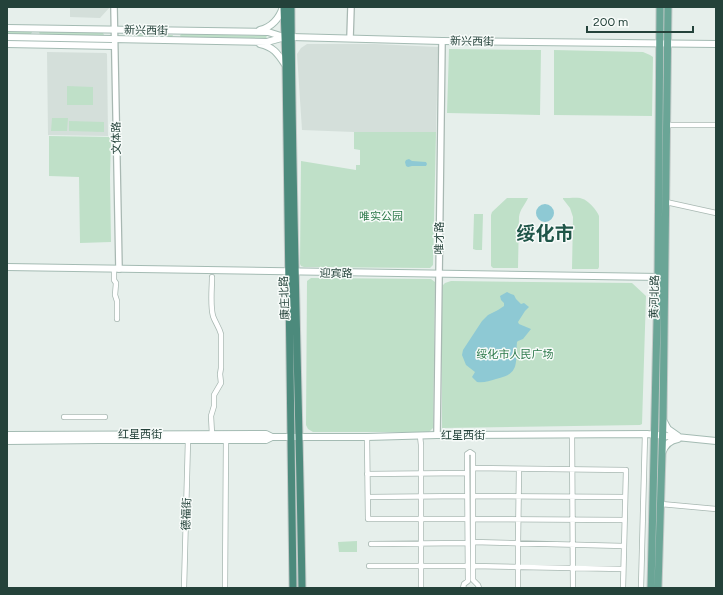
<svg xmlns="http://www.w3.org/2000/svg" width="723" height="595" font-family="Figtree,'Noto Sans SC',sans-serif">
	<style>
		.built { fill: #d4dfda }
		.green { fill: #bfe0c8 }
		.water { fill: #8ec9d4 }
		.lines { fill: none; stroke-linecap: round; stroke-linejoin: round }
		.minor-casing { stroke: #a8b8b2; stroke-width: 6 }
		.tertiary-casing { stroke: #a8b8b2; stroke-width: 8 }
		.secondary-casing { stroke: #a4bbb3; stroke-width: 8 }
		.primary-casing { stroke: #c2cac8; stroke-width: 9 }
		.trunk-casing { stroke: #c2cac8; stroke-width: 9 }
		.minor { stroke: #fff; stroke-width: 4.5 }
		.tertiary { stroke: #fff; stroke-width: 5.5 }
		.secondary { stroke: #fff; stroke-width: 6 }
		.primary { stroke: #6aa596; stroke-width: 7 }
		.trunk { stroke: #4c8a7c; stroke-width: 7 }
		.labels { text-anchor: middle; stroke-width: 3; stroke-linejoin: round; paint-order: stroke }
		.street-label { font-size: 11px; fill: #24423a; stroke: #f7fbf9 }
		.park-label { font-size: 11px; fill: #2d7a4b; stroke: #f7fbf9 }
		.town-label { font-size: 19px; font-weight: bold; fill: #1f5548; stroke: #f7fbf9 }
	</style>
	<rect width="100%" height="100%" fill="#e6efeb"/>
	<path class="built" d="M70,7H110L100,18L70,17Z
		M307,44H375L438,47L436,132H354L302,130L297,54L301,48Z
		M47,52L106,53L107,54L108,136L48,135Z"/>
	<path class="green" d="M7,31H31L32,32L31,34H7Z
		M40,31L103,33L104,35L103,36L40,34L39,33Z
		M127,34L172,35H173L172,37H127Z
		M181,34L266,36L267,37L266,38L181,37L180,36Z
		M449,49L541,50L540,115L447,113Z
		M554,50L643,52L650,55L653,57L652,116L554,115Z
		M67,86L93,87V105H67Z
		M52,118H68L67,131H51Z
		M69,121L104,122V132L69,131Z
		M354,132H436L433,265L430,268H428L304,267L301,266L300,264L301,161L356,170V165H360V150L354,149Z
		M49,136L111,137L110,177L111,242L80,243L79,177L49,176Z
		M507,198H528C525,205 520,209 519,217L518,268H493L491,266V215L492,212Z
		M563,198C579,198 583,195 594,208C596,211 598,213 599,216V267L598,269H572L573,217L570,208L563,199Z
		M474,214H483L482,250H476L473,249Z
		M311,278L431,279L435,282L433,428L429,432H313L308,429L306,425L307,281Z
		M451,281L632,283L646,296L642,424L640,425L442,428V286L445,283Z
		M357,541V552H339L338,542Z"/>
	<path class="water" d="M409,159L412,161L426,162L427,164L426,166H412L408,167L406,166L405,162L406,160Z
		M536 213a9 9 0 1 1 18 0a9 9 0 1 1-18 0Z
		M507,292L511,294L514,295L516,299L521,304L524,303L529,307L525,311L518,322L519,324L531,329L523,339L518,341L517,342C515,362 521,374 496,379C489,381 484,383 477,382L472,377L475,372L466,365L462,355L463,350L482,321L488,315L498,310L504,306V303L501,300L500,296Z"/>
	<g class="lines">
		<defs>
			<path id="minor" d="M667,125H716
				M666,202L716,213
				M114,269V280L116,283L115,295L117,301V319
				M64,417H105
				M212,434L211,416L214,406V395L221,383L220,374L221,368V334C219,327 215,322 213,316C210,305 212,288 212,277
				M572,435L573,588
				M420,436L421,445V588
				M367,437L368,519H467
				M473,468L626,470L623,588
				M367,474L467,473
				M473,496L625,497
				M368,497L467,496
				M661,504L716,509
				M473,519L624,520
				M473,542L624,546
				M371,544L467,543
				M369,566H468
				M473,566L623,569
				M184,588L188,440
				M225,588L226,440
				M463,588L464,584L468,581L467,454L470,452L473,454V580L478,585L479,588
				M518,588V544L519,469
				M641,588L645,434"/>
			<path id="tertiary" d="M114,7L119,269
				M350,38L351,7
				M437,435L442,41"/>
			<path id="secondary" d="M7,28L268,32L284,37
				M260,30C272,27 279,19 283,7
				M7,37L267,42L285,37H291L442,41L716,44
				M7,44L114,46
				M260,44C274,47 278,54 286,66
				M7,267L661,277
				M663,420L668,429L678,436
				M7,435L266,434L272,437L266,440H99L7,441
				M272,437H367L437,435L647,434L716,441
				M662,453C665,445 670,440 678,439"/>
			<path id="primary" d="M651,588L658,277L660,7
				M658,588L663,420L668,7"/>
			<path id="trunk" d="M284,7L286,66L293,588
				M291,7C292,201 299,394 302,588"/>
		</defs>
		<use href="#minor" class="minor-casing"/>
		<use href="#tertiary" class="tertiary-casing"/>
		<use href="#secondary" class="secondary-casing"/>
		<use href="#primary" class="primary-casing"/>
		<use href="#trunk" class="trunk-casing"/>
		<use href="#minor" class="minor"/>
		<use href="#tertiary" class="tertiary"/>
		<use href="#secondary" class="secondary"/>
		<use href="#primary" class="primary"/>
		<use href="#trunk" class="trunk"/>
	</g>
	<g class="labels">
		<g class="street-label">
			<text transform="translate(146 30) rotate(1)" y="4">新兴西街</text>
			<text transform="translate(472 41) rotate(1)" y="4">新兴西街</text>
			<text transform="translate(116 138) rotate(-91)" y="4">文体路</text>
			<text transform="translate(439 238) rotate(-89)" y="4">唯才路</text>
			<text transform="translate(336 273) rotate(1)" y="4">迎宾路</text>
			<text transform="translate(654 297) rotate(-89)" y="4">黄河北路</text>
			<text transform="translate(284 298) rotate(-92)" y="4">康庄北路</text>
			<text x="140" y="438">红星西街</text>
			<text x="463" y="439">红星西街</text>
			<text transform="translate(186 514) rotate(-88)" y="4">德福街</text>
		</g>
		<g class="park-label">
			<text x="381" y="220">唯实公园</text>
			<text x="515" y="358">绥化市人民广场</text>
		</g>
		<g class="town-label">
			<text x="545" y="240">绥化市</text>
		</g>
	</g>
	<rect width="723" height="595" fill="none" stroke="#24423a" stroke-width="16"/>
	<path d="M587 26v6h106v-6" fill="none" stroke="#24423a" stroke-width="2"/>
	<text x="593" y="26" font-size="12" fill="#24423a" stroke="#f7fbf9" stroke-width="3" paint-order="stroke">200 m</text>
</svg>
